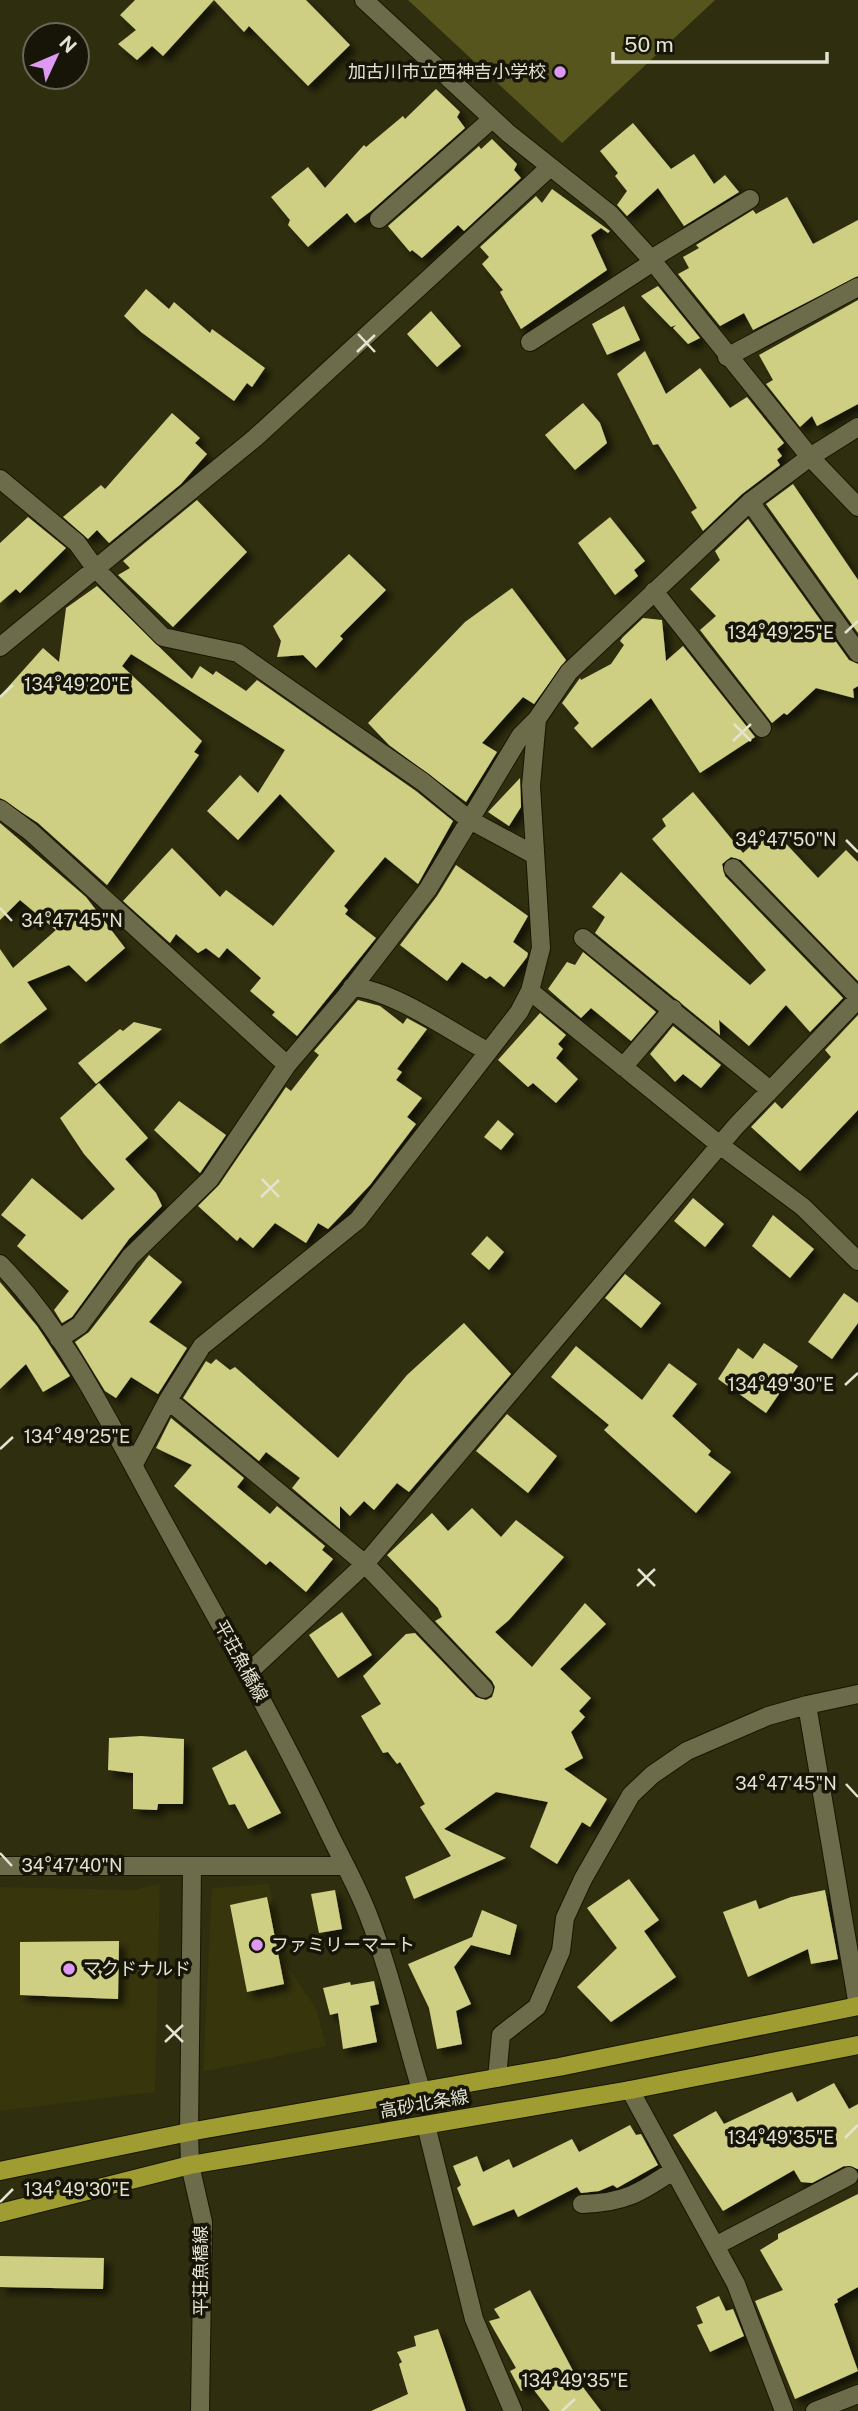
<svg xmlns="http://www.w3.org/2000/svg" width="858" height="2411" font-family="'Public Sans','Noto Sans JP',sans-serif">
	<style>
		.built { fill: #37350c }
		.green { fill: #57551e }
		.building { fill: #cfcf83; filter: url(#shadow) }
		.lines { fill: none; stroke-linecap: round; stroke-linejoin: round }
		.street-casing { stroke: #171600; stroke-width: 20 }
		.secondary-casing { stroke: #171600; stroke-width: 20 }
		.primary-casing { stroke: #171600; stroke-width: 20 }
		.street { stroke: #6c6b4a; stroke-width: 18 }
		.secondary { stroke: #6c6b4a; stroke-width: 18 }
		.primary { stroke: #9f9c31; stroke-width: 18 }
		.ticks { fill: none; stroke: #e3e3d1; stroke-width: 2.5 }
		.poi-dot { fill: #dd99f3; stroke: #161508; stroke-width: 2.5 }
		.labels { text-anchor: middle; stroke-width: 7; stroke-linejoin: round; paint-order: stroke }
		.poi-label { font-size: 18px; fill: #e3e3d1; stroke: #161508; text-anchor: start }
		.street-label { font-size: 18px; fill: #e3e3d1; stroke: #161508 }
		.ticks-label { font-size: 18px; text-anchor: middle; fill: #e3e3d1; stroke: #161508; stroke-width: 7; stroke-linejoin: round; paint-order: stroke }
	</style>
	<defs>
		<filter id="shadow"><feDropShadow dx="6" dy="6" stdDeviation="3.5" flood-color="#0009"/></filter>
	</defs>
	<rect width="100%" height="100%" fill="#2f2e0e"/>
	<path class="built" d="M160,1884L155,2092L0,2111V1887L133,1890Z
		M269,1884L286,1965L316,2008L326,2046L203,2072L212,1888Z"/>
	<path class="green" d="M408,0H715L562,143Z"/>
	<path class="building" d="M135,0H306L350,45L308,86L249,26L244,32L214,0L163,56L152,46L137,60L118,44L136,30L120,15Z
		M436,89L460,112L457,117L465,128L371,211L355,223L347,213L308,247L288,225L290,220L271,197L308,167L325,188L364,145L366,147L403,116L405,119Z
		M633,123L671,169L694,154L714,184L725,175L739,192L684,226L658,188L627,216L617,205L627,191L615,176L618,173L600,151Z
		M492,139L517,164L514,170L521,178L464,231L458,225L422,258L412,250L410,252L388,226L479,146L481,149Z
		M552,189L610,231L608,233L601,228L591,235L607,270L521,329L500,292L503,290L482,264L489,257L480,247L536,196L542,203Z
		M787,197L813,244L858,220V276L753,330L744,313L720,326L678,274L689,268L683,257L699,248L696,245L753,210L756,214Z
		M658,286L700,338L688,344L673,328L676,325L671,327L641,296Z
		M146,289L169,309L174,302L210,333L212,329L265,368L252,387L247,383L234,401L141,332L124,316Z
		M858,300V404L817,426L812,416L800,427L766,384L773,380L759,355Z
		M624,306L640,340L607,355L592,324Z
		M431,311L461,346L437,367L407,334Z
		M645,351L666,394L700,368L730,408L747,397L784,443L777,449L782,456L777,460L780,465L742,494L703,531L691,512L697,508L658,444L653,445L617,374Z
		M583,403L600,423L607,443L575,470L545,435Z
		M172,413L200,438L195,443L207,454L181,484L109,543L97,530L88,539L63,517L101,485L105,489Z
		M793,484L858,580V633L766,504Z
		M197,500L247,552L173,627L118,575L130,568L123,561Z
		M28,517L66,548L20,593L16,589L0,603V543Z
		M610,517L645,561L634,570L638,576L615,595L578,543Z
		M748,519L849,660L858,664V686L853,689L854,698L816,688L787,715L784,713L772,723L700,630L716,616L690,589L720,560L715,551Z
		M349,554L386,590L340,636L343,639L316,668L303,655L277,657L281,641L273,626Z
		M97,586L192,679L200,666L213,675L216,671L246,691L257,680L416,791L453,821L418,884L385,857L344,906L348,910L345,914L376,938L297,1036L272,1015L275,1012L250,991L261,978L227,948L219,958L206,948L198,953L176,934L170,943L123,901L172,848L220,897L226,890L273,926L335,851L280,794L238,840L207,811L240,775L258,793L285,750L131,654L122,666L202,741L194,752L199,755L107,885L38,823L0,798V696L43,648L59,662L66,608Z
		M512,588L566,660L534,704L523,697L482,743L497,752L466,802L389,745L368,723L465,622Z
		M643,618L662,620L666,661L683,646L755,737L700,773L651,698L592,748L574,728L579,723L562,703L580,678L581,680L611,664L624,645L620,641L623,637Z
		M520,778L521,807L509,826L488,812Z
		M693,792L743,853L754,843L756,845L776,833L818,878L846,850L858,862V981L741,860L731,857L722,864L725,876L843,998L810,1032L786,1005L749,1046L719,1020L720,1035L595,933L605,917L592,907L621,872L750,985L766,970L652,839L666,826L662,819Z
		M0,823L86,897L125,948L86,982L69,965L27,982L47,1009L0,1044V949L13,968L56,930L20,900L0,920Z
		M456,865L528,916L513,942L528,953L527,957L504,987L490,976L486,979L462,962L447,981L400,945L437,896Z
		M583,952L656,1012L631,1041L591,1008L581,1018L548,989L567,962L575,965Z
		M358,1000L380,1006L403,1024L407,1018L427,1029L397,1069L402,1072L396,1080L422,1098L407,1117L416,1124L370,1185L328,1229L318,1223L306,1243L275,1223L253,1248L240,1237L237,1241L198,1206L219,1185L286,1087L291,1091L319,1055L314,1051Z
		M540,1013L566,1035L558,1044L563,1049L556,1058L578,1079L556,1103L533,1083L528,1087L498,1060Z
		M858,1015V1110L800,1171L751,1127L775,1102L782,1109L831,1057L825,1050Z
		M134,1022L162,1029L96,1084L78,1063L120,1029L123,1031Z
		M673,1026L721,1065L701,1088L683,1074L675,1082L650,1054Z
		M99,1083L148,1138L125,1159L156,1193L162,1206L129,1239L72,1317L62,1323L54,1310L69,1291L17,1246L26,1235L1,1215L32,1178L82,1220L115,1189L84,1154L60,1118Z
		M179,1101L226,1135L200,1173L154,1130Z
		M498,1120L514,1134L501,1150L484,1137Z
		M693,1198L724,1224L705,1247L674,1221Z
		M773,1215L814,1249L790,1278L752,1246Z
		M487,1236L504,1252L489,1270L471,1254Z
		M149,1255L182,1282L149,1322L187,1348L158,1394L131,1377L116,1398L105,1391L75,1342L89,1332Z
		M625,1274L661,1303L641,1328L605,1298Z
		M0,1282L37,1326L70,1376L43,1392L26,1364L0,1389Z
		M844,1293L858,1303V1323L832,1359L808,1342Z
		M464,1323L511,1374L409,1492L397,1483L374,1510L364,1501L350,1516L340,1506V1529L292,1488L300,1478L266,1452L259,1461L183,1398L206,1361L211,1364L216,1359L230,1370L235,1367L338,1458L407,1375Z
		M764,1343L798,1366L766,1413L718,1379L738,1348L753,1359Z
		M576,1346L642,1400L669,1363L697,1384L672,1416L711,1451L708,1455L731,1472L696,1513L604,1430L609,1425L551,1377Z
		M507,1414L557,1456L528,1493L476,1451Z
		M171,1418L244,1478L237,1487L270,1514L277,1506L325,1546L322,1550L333,1559L306,1592L270,1561L266,1565L174,1486L192,1465L156,1448Z
		M472,1508L501,1537L516,1520L564,1557L509,1620L495,1632L532,1667L585,1603L606,1624L560,1669L591,1698L579,1711L585,1717L571,1732L583,1758L564,1769L607,1799L590,1827L582,1822L557,1864L530,1847L548,1802L496,1792L444,1829L506,1858L414,1899L405,1877L451,1856L420,1807L425,1804L400,1762L397,1764L388,1752L383,1753L361,1716L381,1704L363,1676L406,1634L415,1633L476,1697L486,1700L492,1697L495,1687L492,1681L435,1621L442,1617L438,1608L387,1555L432,1513L448,1531Z
		M342,1612L372,1655L338,1678L309,1635Z
		M141,1736L184,1739L183,1804H158L157,1810L133,1809V1773L108,1770L109,1738Z
		M246,1750L281,1813L248,1829L235,1804L229,1805L212,1768Z
		M629,1879L659,1920L644,1931L676,1977L611,2022L577,1987L617,1948L587,1908Z
		M335,1890L342,1929L319,1933L311,1894Z
		M825,1890L838,1959L811,1964L808,1949L748,1977L723,1912L756,1900L759,1909L791,1897Z
		M267,1897L284,1984L247,1992L230,1905Z
		M482,1910L517,1925L510,1955L471,1945L454,1967L471,2004L456,2011L462,2044L437,2049L429,2008L408,1964L472,1937Z
		M119,1941L118,1999L20,1995V1942Z
		M374,1981L379,2004L370,2006L377,2042L343,2049L338,2013L330,2015L323,1988L350,1982L351,1985Z
		M834,2083L849,2109L858,2104V2169L844,2166L812,2183L801,2182L794,2170L723,2211L673,2135L716,2111L724,2124L792,2092L797,2102Z
		M630,2125L636,2135L641,2134L658,2165L617,2188L613,2185L599,2191L581,2193L577,2187L518,2217L514,2209L473,2226L457,2188L461,2185L453,2166L477,2156L483,2172L509,2159L513,2168L572,2139L579,2152Z
		M858,2194V2287L837,2299L838,2302L834,2304L858,2371L795,2399L755,2301L783,2290L760,2250L778,2239V2234Z
		M0,2256L104,2258L103,2289L0,2287Z
		M530,2290L579,2382L601,2411H550L531,2386L521,2391L510,2371L516,2368L489,2321L500,2318L494,2309Z
		M719,2296L726,2311L733,2309L744,2336L710,2352L697,2325L703,2323L696,2307Z
		M438,2329L466,2411H371L408,2394L399,2364L402,2362L397,2352L416,2346L414,2336Z"/>
	<g class="lines">
		<defs>
			<path id="street" d="M379,219L492,119
				M651,259L750,199
				M530,342L653,262
				M727,357L858,287
				M0,479L77,543L95,568L163,637L238,653L423,782L468,819L533,854
				M750,502L858,653
				M654,591L762,728
				M0,647L255,438L549,168
				M0,809L31,832L287,1065
				M733,868L858,997
				M583,938L770,1090
				M352,987C393,990 450,1031 487,1051
				M530,991L721,1146L803,1207L858,1261
				M623,1067L673,1009
				M59,1339L80,1325L130,1257L210,1179L287,1065L346,996L428,889L521,735L537,719
				M168,1400L365,1564L484,1689
				M134,1464L168,1400L202,1346L358,1220L519,1012L530,991L541,948L531,786L537,719L569,672L750,502L810,457L858,427
				M249,1672L365,1564L736,1126L858,999
				M807,1705L858,1694
				M0,1866H345
				M497,2078L501,2035L537,2007L561,1951L565,1918L583,1879L631,1795L652,1775L687,1751L768,1716L807,1705L858,2006
				M630,2090L736,2284L784,2411
				M426,2125L474,2319L513,2411
				M189,2132L192,1868
				M582,2204C624,2203 640,2193 674,2170
				M717,2245L849,2176
				M815,2411L858,2394"/>
			<path id="secondary" d="M364,0L508,133L610,214L651,259L810,457L858,507
				M0,1264C67,1333 110,1424 156,1508C215,1616 276,1721 328,1831C341,1858 356,1884 367,1912C390,1970 403,2030 421,2090
				M189,2132L190,2165L203,2222L200,2411"/>
			<path id="primary" d="M0,2171L189,2132L559,2067L858,2006
				M0,2213L190,2165L630,2090L858,2045"/>
		</defs>
		<use href="#street" class="street-casing"/>
		<use href="#secondary" class="secondary-casing"/>
		<use href="#primary" class="primary-casing"/>
		<use href="#street" class="street"/>
		<use href="#secondary" class="secondary"/>
		<use href="#primary" class="primary"/>
	</g>
	<path class="ticks" d="M358,334L375,352M357,352L375,335M845,633L858,621M0,697L13,685M734,724L751,741M733,741L751,724M846,840L858,852M0,908L12,921M262,1179L279,1197M261,1197L279,1180M845,1385L858,1373M0,1449L13,1437M638,1569L655,1586M637,1586L655,1569M846,1784L858,1797M0,1853L12,1866M166,2025L183,2042M165,2042L183,2025M845,2138L858,2125M0,2202L13,2189M562,2411L575,2399"/>
	<g class="poi-dot">
		<circle cx="560" cy="72" r="7"/>
		<circle cx="257" cy="1945" r="7"/>
		<circle cx="69" cy="1969" r="7"/>
	</g>
	<g class="labels">
		<g class="poi-label">
			<text x="546" y="78" text-anchor="end">加古川市立西神吉小学校</text>
			<text x="271" y="1951">ファミリーマート</text>
			<text x="83" y="1975">マクドナルド</text>
		</g>
		<g class="street-label">
			<text transform="translate(241 1661) rotate(61)" y="6">平荘魚橋線</text>
			<text transform="translate(424 2104) rotate(-10)" y="6">高砂北条線</text>
			<text transform="translate(201 2271) rotate(-90)" y="6">平荘魚橋線</text>
		</g>
	</g>
	<g class="ticks-label">
		<text x="781" y="639">134°49'25"E</text>
		<text x="77" y="691">134°49'20"E</text>
		<text x="786" y="846">34°47'50"N</text>
		<text x="72" y="927">34°47'45"N</text>
		<text x="781" y="1391">134°49'30"E</text>
		<text x="77" y="1443">134°49'25"E</text>
		<text x="786" y="1790">34°47'45"N</text>
		<text x="72" y="1872">34°47'40"N</text>
		<text x="781" y="2144">134°49'35"E</text>
		<text x="77" y="2196">134°49'30"E</text>
		<text x="575" y="2387">134°49'35"E</text>
	</g>
	<g transform="translate(56 56) rotate(46)"><circle r="33" fill="#161508" stroke="#686758" stroke-width="2"/>
	<path d="M0-5L12 26L0 18L-12 26Z" fill="#dd99f3"/>
	<text y="-10" font-size="19" font-weight="bold" text-anchor="middle" fill="#e3e3d1">N</text>
	</g>
	<path d="M613 52v10h214v-10" fill="none" stroke="#e3e3d1" stroke-width="3.5"/>
	<text x="624" y="52" font-size="21" fill="#e3e3d1" stroke="#161508" stroke-width="5" paint-order="stroke">50 m</text>
</svg>
